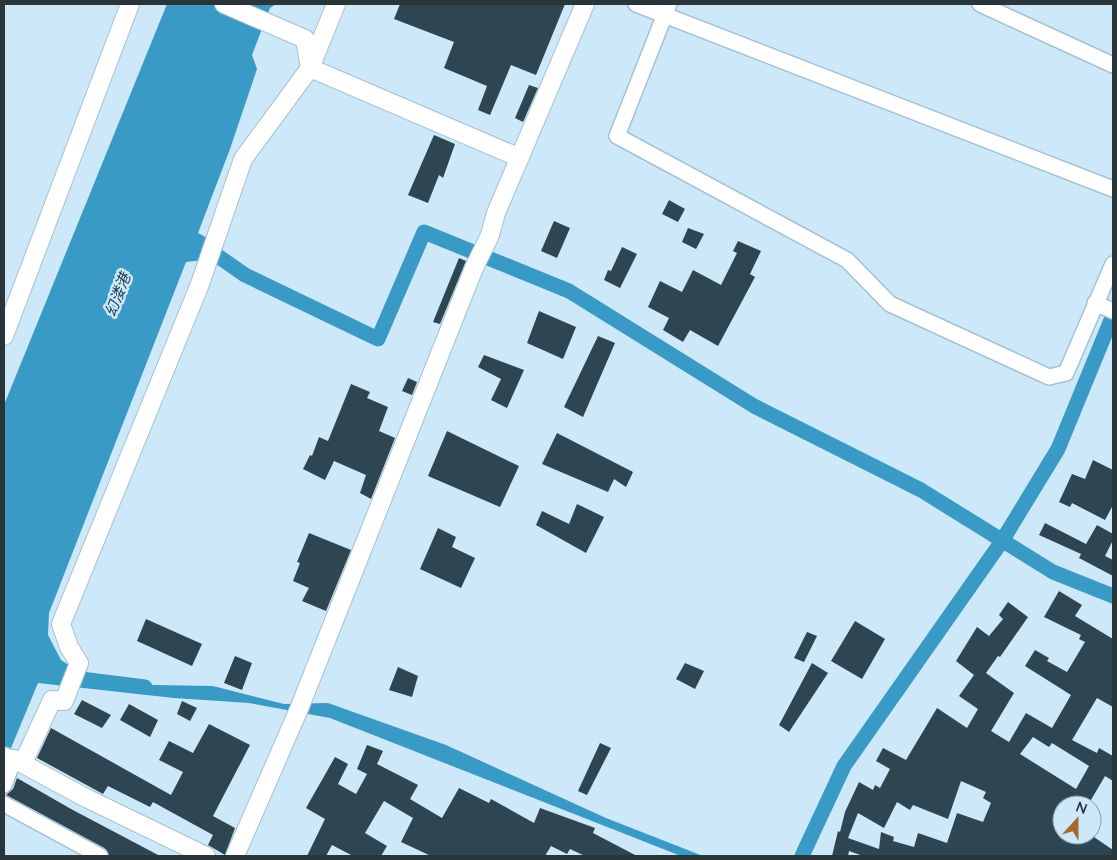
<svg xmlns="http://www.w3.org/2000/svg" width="1117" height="860" font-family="Lato,'Noto Sans SC',sans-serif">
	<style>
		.water { fill: #3a9ac6 }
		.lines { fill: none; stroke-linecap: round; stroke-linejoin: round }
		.canal { stroke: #3a9ac6; stroke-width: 15 }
		.building { fill: #2e4652; fill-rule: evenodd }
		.minor-casing { stroke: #a6c1d0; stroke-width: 18 }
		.tertiary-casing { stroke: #a6c1d0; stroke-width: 20 }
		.minor { stroke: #fff; stroke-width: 15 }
		.tertiary { stroke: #fff; stroke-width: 18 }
		.labels { text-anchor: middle; stroke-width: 5; stroke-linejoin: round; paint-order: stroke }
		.water-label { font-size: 15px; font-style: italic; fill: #123b4e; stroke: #cde8f8 }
	</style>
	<rect width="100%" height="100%" fill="#cde8f8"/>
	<path class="water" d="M167,4H276L270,8L252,55L257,69L230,149L198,233L211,240L203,260L186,262L49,613L48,635L61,660L98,684L213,686L284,704L328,703L446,745L606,818L703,856H681L330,718L249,703L174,698L38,683L4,765V405Z"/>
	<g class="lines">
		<path class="canal" d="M202,245L245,275L378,339L424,232L569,291L754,406L921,490L1053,572L1113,596
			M73,678L145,687
			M802,856L844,766L1002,541L1058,449L1113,315"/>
	</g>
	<path class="building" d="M400,4H565L536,75L511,65L490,115L478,110L487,86L444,68L454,42L394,19Z
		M529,85L538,88L523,122L515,118Z
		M434,135L455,144L443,178L439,175L428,203L408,195Z
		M669,200L685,209L678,222L662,214Z
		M554,221L570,228L557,258L541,251Z
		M688,228L704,234L696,249L682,242Z
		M738,241L761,251L750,274L755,277L718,346L690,330L683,342L663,330L669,318L648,307L660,281L682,292L693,270L721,285L737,253L733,251Z
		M622,247L637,254L620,288L604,280L608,270L611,271Z
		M459,258L466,261L440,324L433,322Z
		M539,311L576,327L563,359L527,343Z
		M598,336L615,343L583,417L564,407Z
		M484,355L524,370L507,408L491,400L501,379L478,367Z
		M408,378L417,382L412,395L402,391Z
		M351,384L370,392L367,398L388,407L379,431L395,438L371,499L360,493L366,475L334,461L325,480L303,469L310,455L312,456L319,437L328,441Z
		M447,431L519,466L500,507L428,476Z
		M557,433L633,472L626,487L614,479L608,492L542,464Z
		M1093,460L1113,470V505L1105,520L1072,503L1070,507L1059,502L1072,474L1085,479Z
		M577,504L604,517L586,553L536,525L542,511L569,524Z
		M1045,523L1086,544L1097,525L1113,534V540L1105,556L1113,560V576L1079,558L1081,554L1039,535Z
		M438,528L456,537L452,547L475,558L461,588L420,569Z
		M309,533L351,550L326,611L302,601L309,588L293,581L300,563L297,562Z
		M1059,591L1082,605L1075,616L1113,639V707L1097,698L1072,740L1097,753L1099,748L1113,756V781L1105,776L1088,805H1062V835H1091L1113,850V856H863L849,851L848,856H832L838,831L840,832L845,812L859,782L873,790L875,785L880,788L890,769L876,761L883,748L906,760L937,708L967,728L978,709L959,696L974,675L956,661L977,627L989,636L1003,619L999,615L1008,602L1028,617L1000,657L998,656L986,673L1014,693L991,731L1009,742L1026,713L1052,728L1071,695L1025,666L1035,650L1049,658L1047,661L1067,672L1085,642L1079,639L1081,635L1044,617ZM1033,737L1049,747L1052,743L1089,766L1076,789L1020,754ZM961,781L986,792L983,798L991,803L983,822L957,813L947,843L918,833L914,847L893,841L894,837L881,832L879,849L848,838L858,813L884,828L897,802L910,810L913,805L948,819Z
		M146,619L202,644L192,666L137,641Z
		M855,621L885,639L862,679L831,661Z
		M807,632L817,636L804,662L794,658Z
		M235,656L252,663L242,690L224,683Z
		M685,663L704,671L695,689L676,679Z
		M812,663L828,673L789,732L779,725Z
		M398,667L418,676L412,697L389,690Z
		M82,700L111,715L102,728L74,714Z
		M182,701L197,708L190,721L177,714Z
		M129,704L158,720L150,737L120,720Z
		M209,724L250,745L213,816L235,828L225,855L208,845L213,835L153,802L150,807L108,786L103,794L37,758L51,728L171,795L183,772L159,760L169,741L193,753Z
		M600,743L611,748L587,795L578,791Z
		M367,745L383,751L377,764L418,785L410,799L442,818L459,788L489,803L491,799L534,823L540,808L595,828L593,833L637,856H585L570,849L567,854L551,846L545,856H431L401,842L413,818L384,801L365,833L387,846L381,856H353L332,845L326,856H307L325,819L306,808L335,757L348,764L338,784L356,794L367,774L357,769Z
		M17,778L71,809L160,856H109L104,848L6,795L13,789Z"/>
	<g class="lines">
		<defs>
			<path id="minor" d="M636,4L1113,189
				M669,4L617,136L847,260L890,304L1049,377L1066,373L1113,264
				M980,4L1113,65
				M1095,303L1113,311
				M4,755L14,759L4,785
				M4,804L100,856"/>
			<path id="tertiary" d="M224,4L305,39L310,68L520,158
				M4,336L130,4
				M14,759L84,797L206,856
				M23,763L52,700L64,701L79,663L69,647L61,624L200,284L243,159L310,68L336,4
				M235,856L299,709L474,268L490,235L496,213L585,4"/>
		</defs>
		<use href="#minor" class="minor-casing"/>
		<use href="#tertiary" class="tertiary-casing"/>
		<use href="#minor" class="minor"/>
		<use href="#tertiary" class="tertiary"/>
	</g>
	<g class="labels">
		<g class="water-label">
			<text transform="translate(118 295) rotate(-69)" y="5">幻溇港</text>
		</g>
	</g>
	<rect width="1117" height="860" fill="none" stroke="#2a353a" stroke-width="10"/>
	<g transform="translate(1077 820) rotate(21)"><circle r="24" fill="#cde8f8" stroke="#8ca0ac"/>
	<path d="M0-4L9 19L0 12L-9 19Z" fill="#a66a2d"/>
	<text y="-8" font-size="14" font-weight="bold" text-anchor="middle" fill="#2a353a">N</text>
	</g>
</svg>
